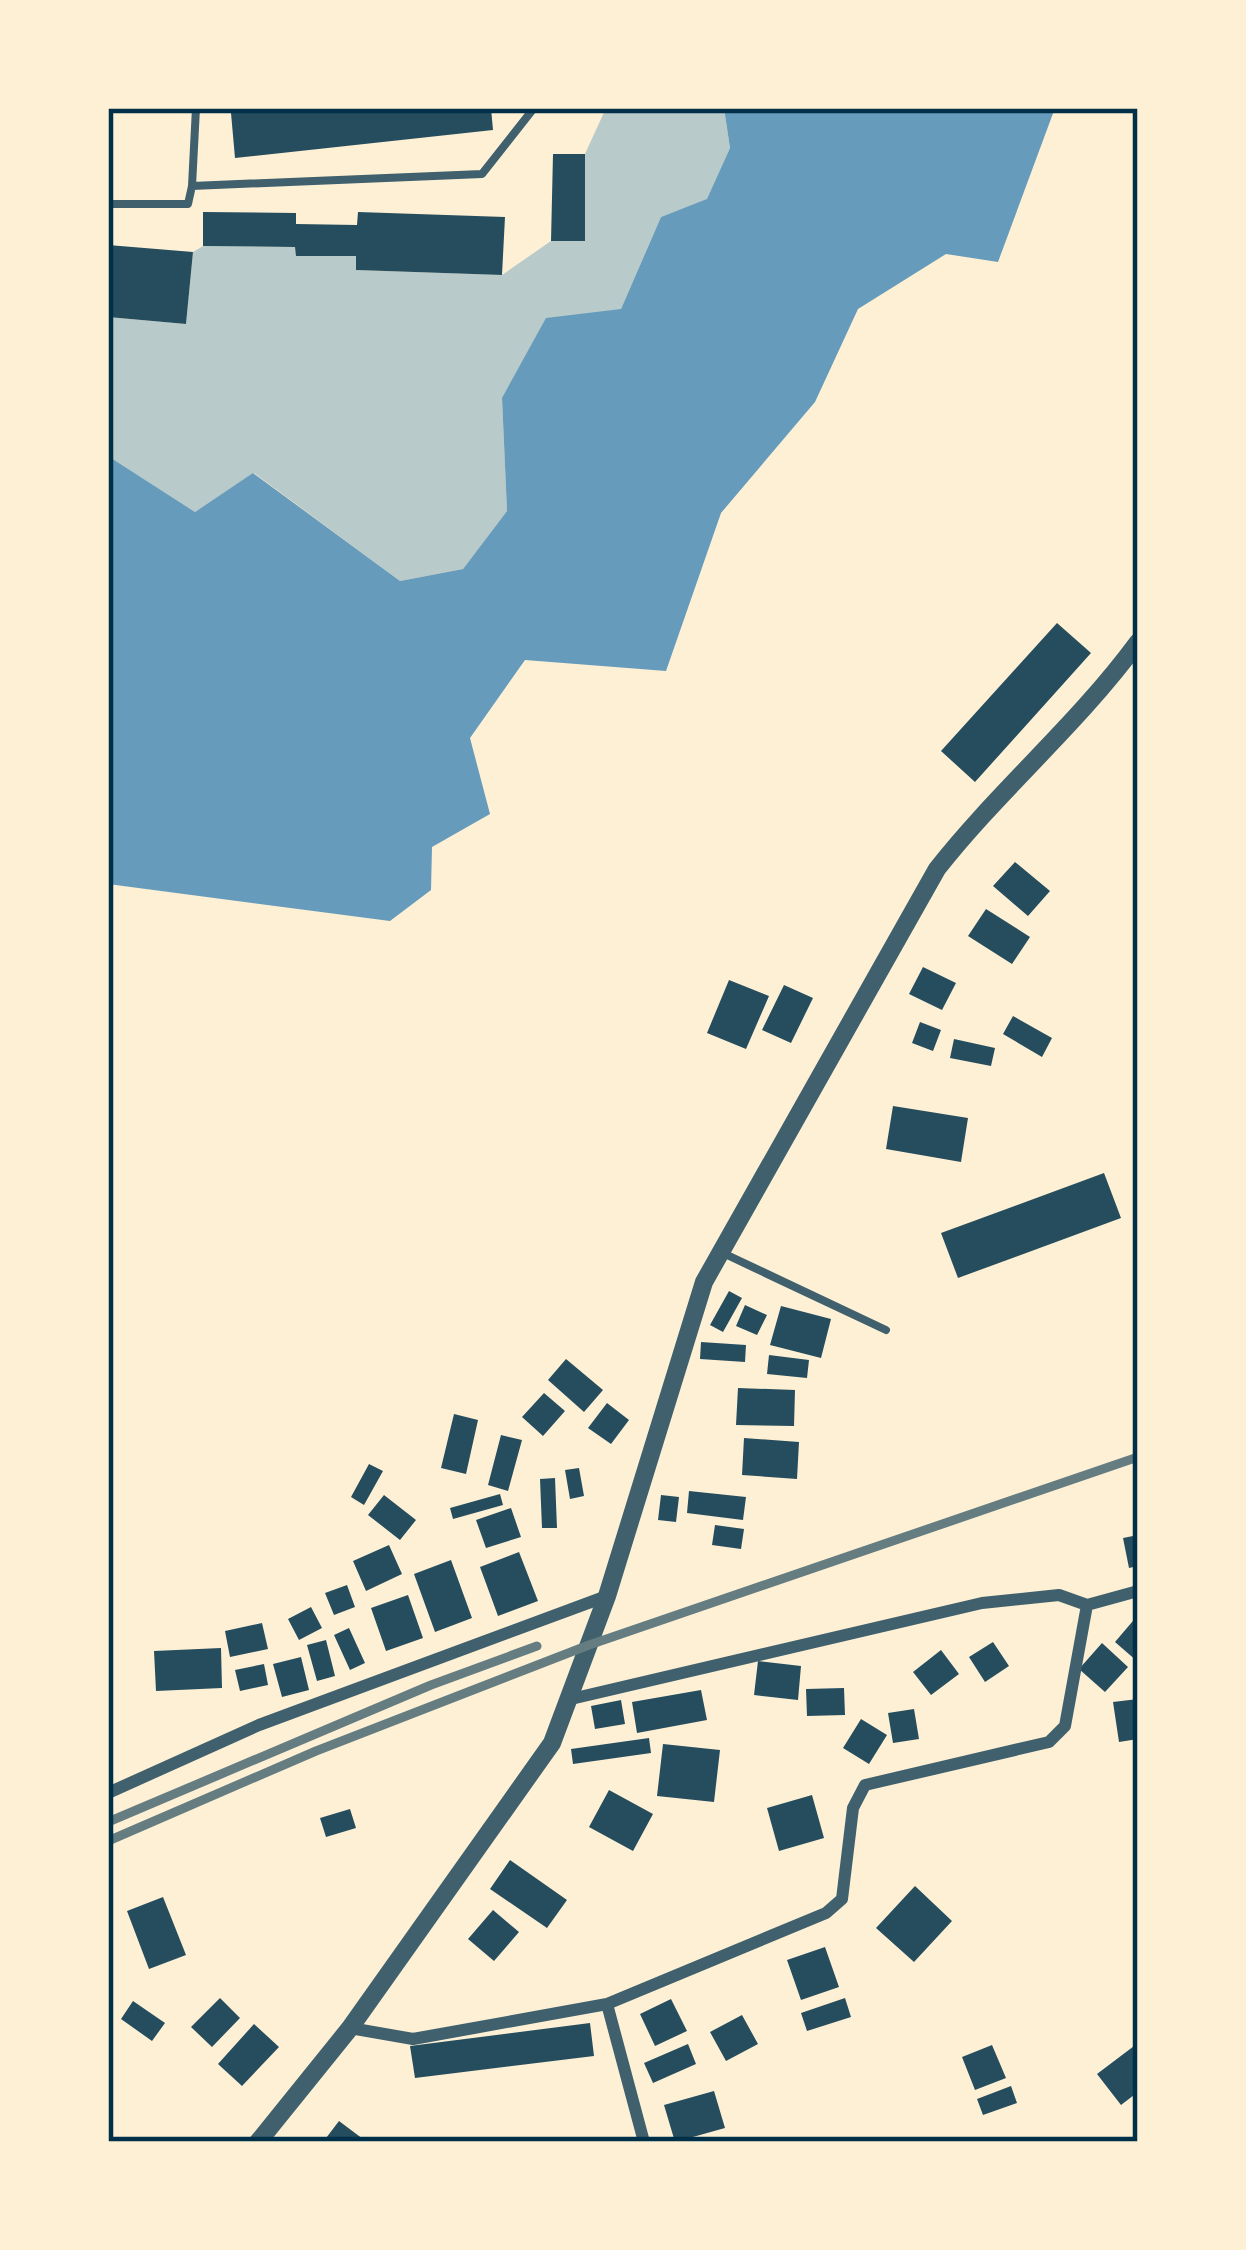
<svg xmlns="http://www.w3.org/2000/svg" width="1246" height="2250" font-family="Inter,sans-serif">
	<style>
		.green { fill: #b9caca }
		.water { fill: #669bbc }
		.building { fill: #264d5e }
		.lines { fill: none; stroke-linecap: round; stroke-linejoin: round }
		.service { stroke: #3f606c; stroke-width: 8 }
		.minor { stroke: #3f606c; stroke-width: 12 }
		.tertiary { stroke: #3f606c; stroke-width: 18 }
		.rail { stroke: #657d81; stroke-width: 9 }
		.neatline { fill: none; stroke: #003049; stroke-width: 4.5 }
	</style>
	<rect width="100%" height="100%" fill="#fdf0d5"/>
	<path class="green" d="M606,108H724L730,148L707,200L661,217L621,309L502,398L507,511L463,569L400,581L254,473L195,512L108,456V317L186,324L193,252L203,246L295,247L297,256H356L357,270L502,275L551,241H584L585,154Z"/>
	<path class="water" d="M724,108H1055L998,262L946,254L858,309L815,402L721,513L666,671L525,660L470,738L490,814L432,847L431,890L390,921L108,884V456L195,512L253,473L400,581L463,569L507,511L502,398L546,318L621,309L661,217L707,199L730,148Z"/>
	<path class="building" d="M274,108H491L493,130L235,158L231,113Z
		M553,154H585V241H551Z
		M203,212L296,213V224L357,225L358,212L505,217L502,275L356,270V256H296L295,247L203,246Z
		M108,245L193,252L186,324L108,317Z
		M1057,623L1091,653L975,782L941,751Z
		M1015,862L1050,891L1028,916L993,886Z
		M986,909L1030,937L1012,964L968,936Z
		M923,967L956,983L942,1010L909,994Z
		M729,980L769,996L746,1049L707,1033Z
		M784,985L813,998L791,1043L762,1030Z
		M1013,1016L1052,1038L1042,1057L1003,1034Z
		M920,1022L941,1030L933,1051L912,1043Z
		M954,1039L995,1048L991,1066L950,1058Z
		M893,1106L968,1118L961,1162L886,1149Z
		M1104,1173L1121,1218L958,1278L941,1233Z
		M729,1291L742,1298L723,1332L710,1325Z
		M745,1305L767,1315L757,1335L736,1326Z
		M781,1306L831,1319L821,1358L770,1345Z
		M701,1342L746,1345L745,1362L700,1359Z
		M769,1355L809,1360L807,1378L767,1374Z
		M566,1359L603,1390L584,1412L548,1380Z
		M738,1388L795,1390L794,1426L736,1425Z
		M544,1393L565,1411L543,1436L522,1417Z
		M607,1403L629,1420L611,1444L588,1428Z
		M454,1414L478,1420L466,1474L441,1468Z
		M501,1435L522,1440L508,1491L488,1485Z
		M744,1438L799,1442L797,1479L742,1475Z
		M369,1464L383,1471L364,1505L351,1497Z
		M579,1468L584,1496L570,1499L565,1470Z
		M555,1478L557,1528H542L540,1479Z
		M689,1491L746,1497L743,1520L687,1513Z
		M500,1494L503,1505L453,1519L450,1508Z
		M384,1495L416,1520L400,1540L368,1515Z
		M661,1495L679,1497L676,1522L658,1520Z
		M511,1508L521,1537L486,1548L476,1520Z
		M715,1525L744,1529L741,1549L712,1545Z
		M1138,1535V1566L1129,1568L1123,1538Z
		M389,1545L402,1574L366,1591L353,1561Z
		M519,1552L538,1601L498,1616L480,1567Z
		M451,1560L472,1618L435,1632L414,1574Z
		M347,1585L355,1607L334,1615L325,1593Z
		M408,1595L423,1638L386,1651L371,1608Z
		M311,1607L322,1628L299,1640L288,1619Z
		M1138,1615V1662L1115,1642Z
		M262,1623L268,1649L230,1657L225,1631Z
		M349,1628L365,1663L350,1670L334,1635Z
		M326,1640L335,1676L317,1681L307,1645Z
		M993,1642L1009,1666L985,1682L969,1657Z
		M1102,1643L1128,1667L1105,1692L1079,1669Z
		M221,1648L222,1688L156,1691L154,1651Z
		M941,1650L959,1674L931,1695L913,1672Z
		M301,1657L309,1690L282,1697L273,1664Z
		M758,1661L801,1666L798,1700L754,1695Z
		M264,1664L268,1685L240,1691L235,1670Z
		M844,1688L845,1715L807,1716L806,1689Z
		M701,1690L707,1720L637,1733L632,1702Z
		M1138,1699V1739L1119,1742L1113,1702Z
		M621,1700L625,1724L595,1729L591,1706Z
		M914,1709L919,1739L893,1743L888,1713Z
		M861,1719L887,1735L869,1764L843,1748Z
		M649,1738L651,1753L573,1764L571,1749Z
		M663,1744L720,1750L714,1802L657,1796Z
		M609,1790L653,1814L633,1851L589,1827Z
		M812,1795L824,1838L779,1851L767,1808Z
		M350,1809L356,1828L326,1837L320,1818Z
		M510,1860L567,1900L547,1928L490,1889Z
		M915,1886L952,1921L914,1962L876,1928Z
		M163,1897L186,1955L149,1969L127,1911Z
		M493,1910L519,1932L494,1961L468,1939Z
		M825,1947L839,1987L801,2000L787,1960Z
		M220,1998L240,2018L212,2047L191,2027Z
		M845,1998L851,2017L807,2031L801,2013Z
		M671,1999L687,2031L655,2046L640,2014Z
		M133,2001L165,2023L152,2041L121,2019Z
		M742,2015L758,2044L726,2061L710,2032Z
		M590,2023L594,2056L415,2078L410,2046Z
		M254,2024L279,2047L242,2086L218,2064Z
		M1138,2043V2092L1121,2105L1097,2074Z
		M688,2044L696,2064L653,2083L644,2063Z
		M992,2045L1006,2078L975,2090L962,2057Z
		M1011,2086L1017,2103L983,2115L977,2099Z
		M714,2091L725,2128L675,2142L664,2105Z
		M339,2121L367,2142H323Z"/>
	<g class="lines">
		<path class="service" d="M192,186L196,108
			M108,204H188L192,186L482,174L534,108
			M725,1254L886,1330"/>
		<path class="minor" d="M571,1699L982,1603L1059,1595L1087,1605L1138,1591
			M108,1793L259,1725L607,1596
			M607,2004L644,2142
			M350,2028L413,2039L607,2004L826,1913L842,1899L853,1808L865,1785L1049,1742L1065,1726L1087,1605"/>
		<path class="tertiary" d="M258,2142L350,2028L552,1743L607,1596L704,1282L937,869C1000,789 1077,725 1138,642"/>
		<path class="rail" d="M108,1822L431,1685L537,1646
			M108,1841L316,1751L589,1645L1138,1457"/>
	</g>
	<rect width="1246" height="2250" fill="none" stroke="#fdf0d5" stroke-width="222"/>
	<rect x="111" y="111" width="1024" height="2028" class="neatline"/>
</svg>
